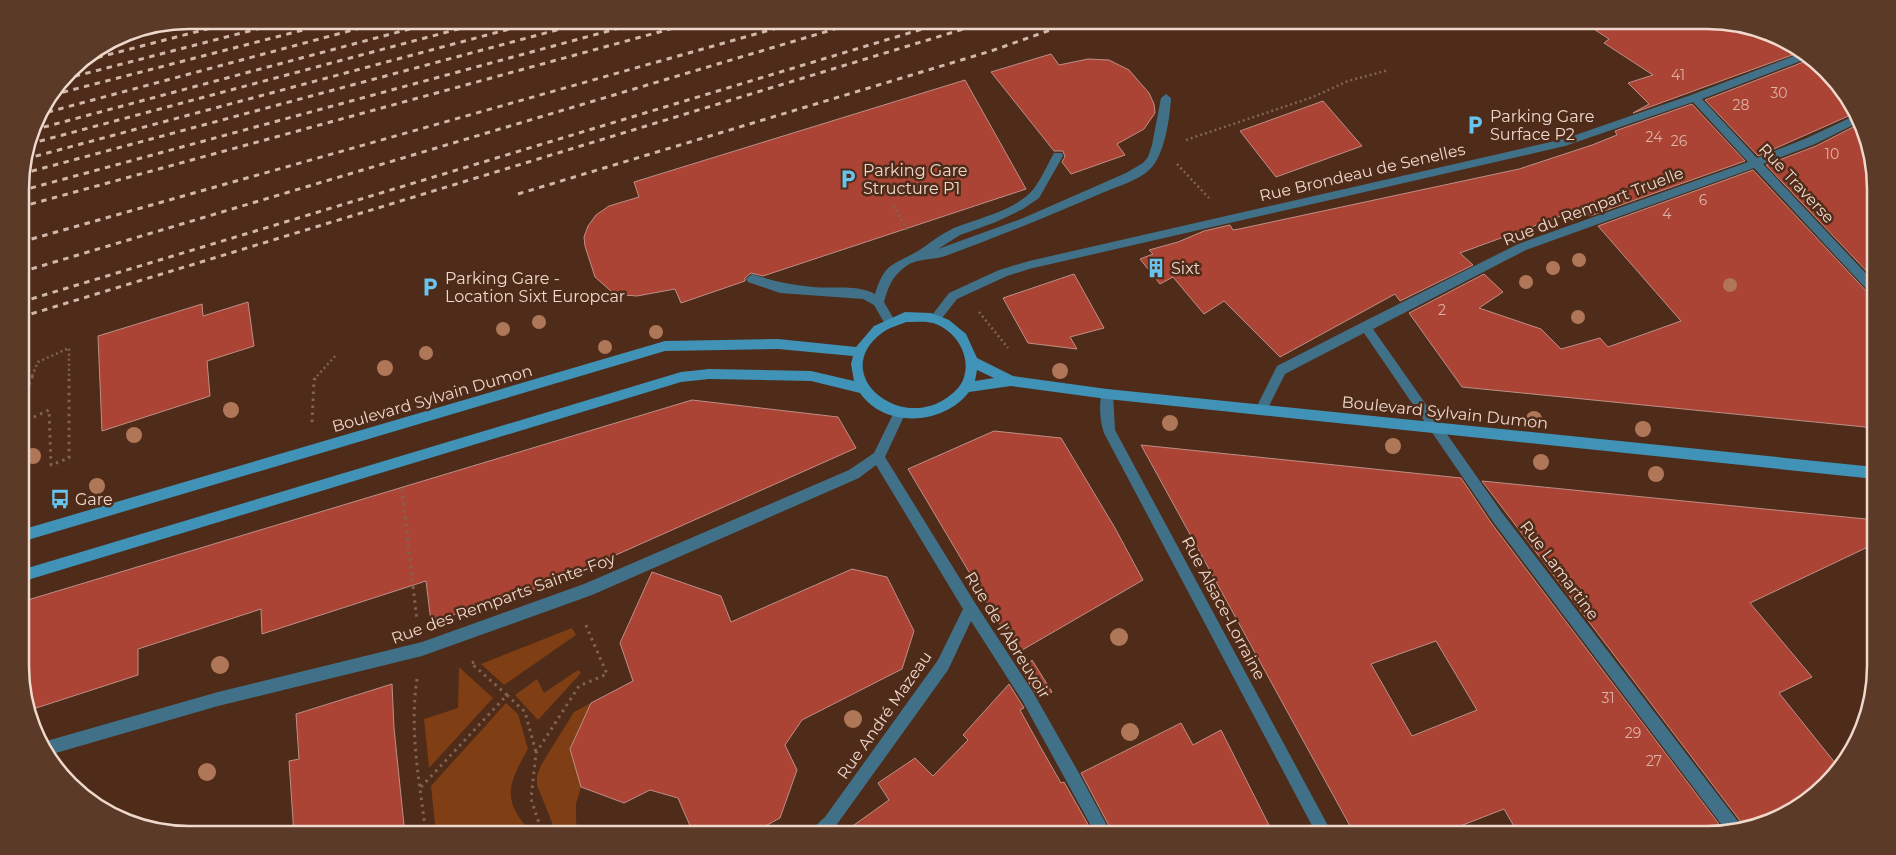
<svg xmlns="http://www.w3.org/2000/svg" width="1896" height="855" font-family="Montserrat,sans-serif">
	<style>
		.green { fill: #7f3e13 }
		.building { fill: #ac4436; stroke: #be8f87; fill-rule: evenodd }
		.lines { fill: none; stroke-linecap: round; stroke-linejoin: round }
		.path-far1 { stroke: #816352; stroke-width: 2.5; stroke-dasharray: 2 3; stroke-linecap: butt }
		.path { stroke: #816352; stroke-width: 3; stroke-dasharray: 2.5 4.5; stroke-linecap: butt }
		.lane { fill: #417188; fill-rule: evenodd }
		.street { fill: #417188; fill-rule: evenodd }
		.secondary { fill: #4092b6; fill-rule: evenodd }
		.rail { stroke: #d0b7a9; stroke-width: 3; stroke-dasharray: 5.5 5.5; stroke-linecap: butt }
		.tree { fill: #af7758 }
		.labels { text-anchor: middle; stroke-width: 5; stroke-linejoin: round; paint-order: stroke }
		.number-label { font-size: 14px; fill: #deb3a6 }
		.poi-label { font-size: 16px; fill: #efd8cc; stroke: #4e2c19; text-anchor: start }
		.street-label { font-size: 16px; fill: #efd8cc; stroke: #4e2c19 }
		.rim { fill: none; stroke: #efd8cc; stroke-width: 2.5 }
	</style>
	<rect width="100%" height="100%" fill="#4e2c19"/>
	<path class="green" d="M572,628L576,635L504,685L481,664Z
		M459,667L493,698L429,768L424,719L458,708Z
		M578,670L581,673L538,720L515,695L537,679L544,693Z
		M506,703L518,714L528,749C506,787 502,802 534,835H436L431,786Z
		M591,703L570,749L581,787L576,804V822L582,835H557L537,785V776L541,765L574,712Z"/>
	<path class="building" d="M1580,20H1708L1760,30L1795,54L1633,113L1649,104L1628,83L1653,75L1604,43L1609,39Z
		M1051,54L1059,65L1088,59L1109,60L1129,70L1149,93L1154,104L1155,113L1144,129L1117,144L1125,155L1071,174L1062,162L1065,157L1063,151H1054L991,72Z
		M1806,61L1841,86L1853,114L1758,156L1705,100Z
		M965,80L1026,189L763,276L751,273L745,278V281L681,303L675,289L637,296L624,295L612,292L595,277L585,246L584,237L588,226L596,215L609,206L639,197L634,182Z
		M1323,101L1362,146L1276,177L1240,131Z
		M1692,104L1745,161L1590,216L1583,208L1460,253L1473,265L1400,301L1395,294L1280,357L1224,301L1204,314L1173,277L1160,284L1140,259L1153,254L1149,250L1178,242L1204,231L1230,225L1233,230L1239,229L1519,169L1592,145L1617,135L1615,131Z
		M1857,125L1875,167V280L1766,165L1816,146Z
		M1753,170L1870,295L1875,298V428L1462,387L1409,313L1484,274L1503,292L1479,308L1541,329L1561,349L1600,338L1608,347L1681,321L1598,226Z
		M1074,274L1104,328L1070,337L1077,349L1028,343L1003,298Z
		M248,302L254,346L207,361L210,396L102,431L98,336L202,304L203,316Z
		M692,400L838,417L856,448L553,583L431,622L426,581L262,634L261,609L138,649V675L30,710L21,689V602Z
		M994,431L1061,438L1115,528L1143,580L1017,653L908,469Z
		M1141,445L1461,478L1492,524L1725,832L1718,835H1519L1504,809L1437,835H1355ZM1436,641L1477,710L1412,736L1371,664Z
		M1482,481L1876,520V540L1870,546L1750,603L1812,677L1779,693L1840,769L1834,777L1801,806L1744,826Z
		M852,569L887,577L914,631L902,669L802,720L785,745L797,770L780,818L749,835H710L691,828L678,798L650,790L624,803L581,787L570,749L591,703L633,681L620,643L652,572L721,596L731,622Z
		M1032,660L1052,692L1039,699L1022,671Z
		M392,684L394,728L405,835H294L289,761L299,759L296,714Z
		M1009,684L1024,708L1020,710L1041,748L1061,783L1064,782L1094,835H840L889,800L878,783L915,758L933,776L968,740L963,735Z
		M1181,723L1193,745L1221,730L1274,835H1114L1081,773Z"/>
	<g class="lines">
		<path class="path-far1" d="M1186,140L1313,97L1348,81L1389,70
			M1177,164L1209,198
			M894,206L908,232
			M979,312L1008,348
			M32,376L38,362L69,348V376
			M317,376L337,354"/>
		<path class="path" d="M21,404L33,375
			M312,422L314,380L318,375
			M21,423L49,410L51,465L69,458V375
			M402,489L417,621
			M417,679C409,732 420,783 426,835
			M507,695L525,712L536,752
			M421,787L507,695L471,663L474,662
			M543,835L531,799L536,753L579,686L607,674L584,621"/>
		<path class="lane" d="M1166,94L1171,98C1170,117 1165,152 1152,167C1141,180 1118,186 1102,193C1051,215 1000,236 948,255C933,261 918,257 905,267C891,278 889,286 884,302L895,321L893,324H885L874,305L863,299L780,293L748,282L746,279L752,274C772,281 792,285 813,287C833,289 856,284 875,294C885,262 892,266 918,251C930,243 941,234 954,228C979,218 1010,212 1030,193C1040,183 1047,165 1054,153H1062L1063,156L1039,198L1023,209L996,222L960,235L938,249L1021,219L1126,173L1143,163L1148,157L1152,145L1161,98Z"/>
		<path class="street" d="M1799,54L1806,59L1702,99L1757,158L1807,138L1854,116L1857,123L1815,144L1763,164L1875,283V296L1871,294L1754,168L1526,250L1373,329L1503,514L1740,824L1742,827L1727,832L1494,523L1364,333L1285,374L1265,414L1261,415L1257,414L1255,410L1277,366L1361,323L1518,244L1748,162L1693,102L1565,146L1029,269L1007,276L957,299L939,322H931L929,319L949,293L999,270L1029,261L1564,139L1691,95Z
			M1107,389L1111,390L1113,394L1115,430L1333,835H1317L1105,435C1100,425 1098,401 1103,390Z
			M900,407L904,408L906,412L885,457L975,603L1033,692L1080,775L1112,835H1096L1023,702L971,621L948,670L835,827L827,835H808L811,830L825,817L938,660L963,609L876,465L859,478L592,595L422,656L218,706L49,755L43,742L218,692L422,642L584,584L849,470L874,453L896,408Z"/>
		<path class="secondary" d="M905,312L931,313L949,320L966,334L977,358L1013,376L1107,389L1875,467V479L1107,399L1011,386L969,392C944,425 885,429 860,393L811,381L709,379L681,382L21,582V570L681,372L709,369L811,371L854,381L851,364L853,356L778,349L665,351L21,542V530L665,341L778,339L856,347L874,326ZM906,322C915,322 924,321 933,323C955,330 971,354 964,377C962,385 955,392 948,397C899,433 828,373 882,333C888,328 899,325 906,322ZM977,370L994,378L975,381Z"/>
		<path class="rail" d="M111,41L195,20
			M76,63L242,20
			M64,79L292,20
			M52,95L342,20
			M37,115L390,20
			M33,130L443,20
			M29,144L492,20
			M25,159L543,20
			M21,174L594,20
			M20,191L649,20
			M518,194L991,51L1079,20
			M20,207L703,20
			M21,242L805,20
			M21,272L865,20
			M21,302L952,20
			M21,317L993,20"/>
	</g>
	<g class="tree">
		<circle cx="1579" cy="260" r="7"/>
		<circle cx="1553" cy="268" r="7"/>
		<circle cx="1526" cy="282" r="7"/>
		<circle cx="1730" cy="285" r="7"/>
		<circle cx="1578" cy="317" r="7"/>
		<circle cx="539" cy="322" r="7"/>
		<circle cx="503" cy="329" r="7"/>
		<circle cx="656" cy="332" r="7"/>
		<circle cx="605" cy="347" r="7"/>
		<circle cx="426" cy="353" r="7"/>
		<circle cx="385" cy="368" r="8"/>
		<circle cx="1060" cy="371" r="8"/>
		<circle cx="231" cy="410" r="8"/>
		<circle cx="1534" cy="419" r="8"/>
		<circle cx="1170" cy="423" r="8"/>
		<circle cx="1643" cy="429" r="8"/>
		<circle cx="134" cy="435" r="8"/>
		<circle cx="1393" cy="446" r="8"/>
		<circle cx="33" cy="456" r="8"/>
		<circle cx="1541" cy="462" r="8"/>
		<circle cx="1656" cy="474" r="8"/>
		<circle cx="97" cy="486" r="8"/>
		<circle cx="1119" cy="637" r="9"/>
		<circle cx="220" cy="665" r="9"/>
		<circle cx="853" cy="719" r="9"/>
		<circle cx="1130" cy="732" r="9"/>
		<circle cx="207" cy="772" r="9"/>
	</g>
	<defs>
		<symbol id="parking-bare" viewBox="-9 -9 18 18"><path d="M-3.5-5.5H1a3.5 3.5 0 0 1 0 7H-1V5.5H-3.5ZM-1-3.4V-.6H.8a1.4 1.4 0 0 0 0-2.8Z" fill="#66c4ef" stroke="#4e2c19" stroke-width="2.5" paint-order="stroke"/></symbol>
		<symbol id="building-bare" viewBox="-9 -9 18 18"><path d="M-4-6H4V6H1V3H-1V6H-4ZM-2.5-4.3h1.7v1.8h-1.7ZM.8-4.3h1.7v1.8H.8ZM-2.5-1h1.7V.8h-1.7ZM.8-1h1.7V.8H.8Z" fill="#66c4ef" stroke="#4e2c19" stroke-width="2.5" paint-order="stroke"/></symbol>
		<symbol id="bus-bare" viewBox="-9 -9 18 18"><path d="M-5-6H5V4H4V6H2V4H-2V6H-4V4H-5ZM-3.5-4V0h7V-4ZM-3.5 1.2v1.5H-2V1.2ZM2 1.2v1.5H3.5V1.2Z" fill="#66c4ef" stroke="#4e2c19" stroke-width="2.5" paint-order="stroke"/></symbol>
	</defs>
	<g fill-rule="evenodd">
		<use href="#parking-bare" x="1461" y="111" width="28" height="28"/>
		<use href="#parking-bare" x="834" y="165" width="28" height="28"/>
		<use href="#building-bare" x="1142" y="254" width="28" height="28"/>
		<use href="#parking-bare" x="416" y="273" width="28" height="28"/>
		<use href="#bus-bare" x="46" y="485" width="28" height="28"/>
	</g>
	<g class="labels">
		<g class="number-label">
			<text x="1678" y="80">41</text>
			<text x="1779" y="98">30</text>
			<text x="1741" y="110">28</text>
			<text x="1654" y="142">24</text>
			<text x="1679" y="146">26</text>
			<text x="1832" y="159">10</text>
			<text x="1703" y="205">6</text>
			<text x="1667" y="219">4</text>
			<text x="1442" y="315">2</text>
			<text x="1608" y="703">31</text>
			<text x="1633" y="738">29</text>
			<text x="1654" y="766">27</text>
		</g>
		<g class="poi-label">
			<text x="1490" y="122">Parking Gare<tspan x="1490" dy="18">Surface P2</tspan></text>
			<text x="863" y="176">Parking Gare<tspan x="863" dy="18">Structure P1</tspan></text>
			<text x="1171" y="274">Sixt</text>
			<text x="445" y="284">Parking Gare -<tspan x="445" dy="18">Location Sixt Europcar</tspan></text>
			<text x="75" y="505">Gare</text>
		</g>
		<g class="street-label">
			<text transform="translate(1362 172) rotate(-13)" y="6">Rue Brondeau de Senelles</text>
			<text transform="translate(1797 183) rotate(47)" y="6">Rue Traverse</text>
			<text transform="translate(1593 206) rotate(-21)" y="6">Rue du Rempart Truelle</text>
			<text transform="translate(432 398) rotate(-16)" y="6">Boulevard Sylvain Dumon</text>
			<text transform="translate(1445 412) rotate(6)" y="6">Boulevard Sylvain Dumon</text>
			<text transform="translate(1560 570) rotate(53)" y="6">Rue Lamartine</text>
			<text transform="translate(503 598) rotate(-20)" y="6">Rue des Remparts Sainte-Foy</text>
			<text transform="translate(1224 608) rotate(62)" y="6">Rue Alsace-Lorraine</text>
			<text transform="translate(1008 635) rotate(58)" y="6">Rue de l'Abreuvoir</text>
			<text transform="translate(884 715) rotate(-55)" y="6">Rue André Mazeau</text>
		</g>
	</g>
	<path d="M0 0H1896V855H0ZM189 29H1707A160 160 0 0 1 1867 189V666A160 160 0 0 1 1707 826H189A160 160 0 0 1 29 666V189A160 160 0 0 1 189 29Z" fill="#5b3a27" fill-rule="evenodd"/>
	<path class="rim" d="M189 29H1707A160 160 0 0 1 1867 189V666A160 160 0 0 1 1707 826H189A160 160 0 0 1 29 666V189A160 160 0 0 1 189 29Z"/>
</svg>
